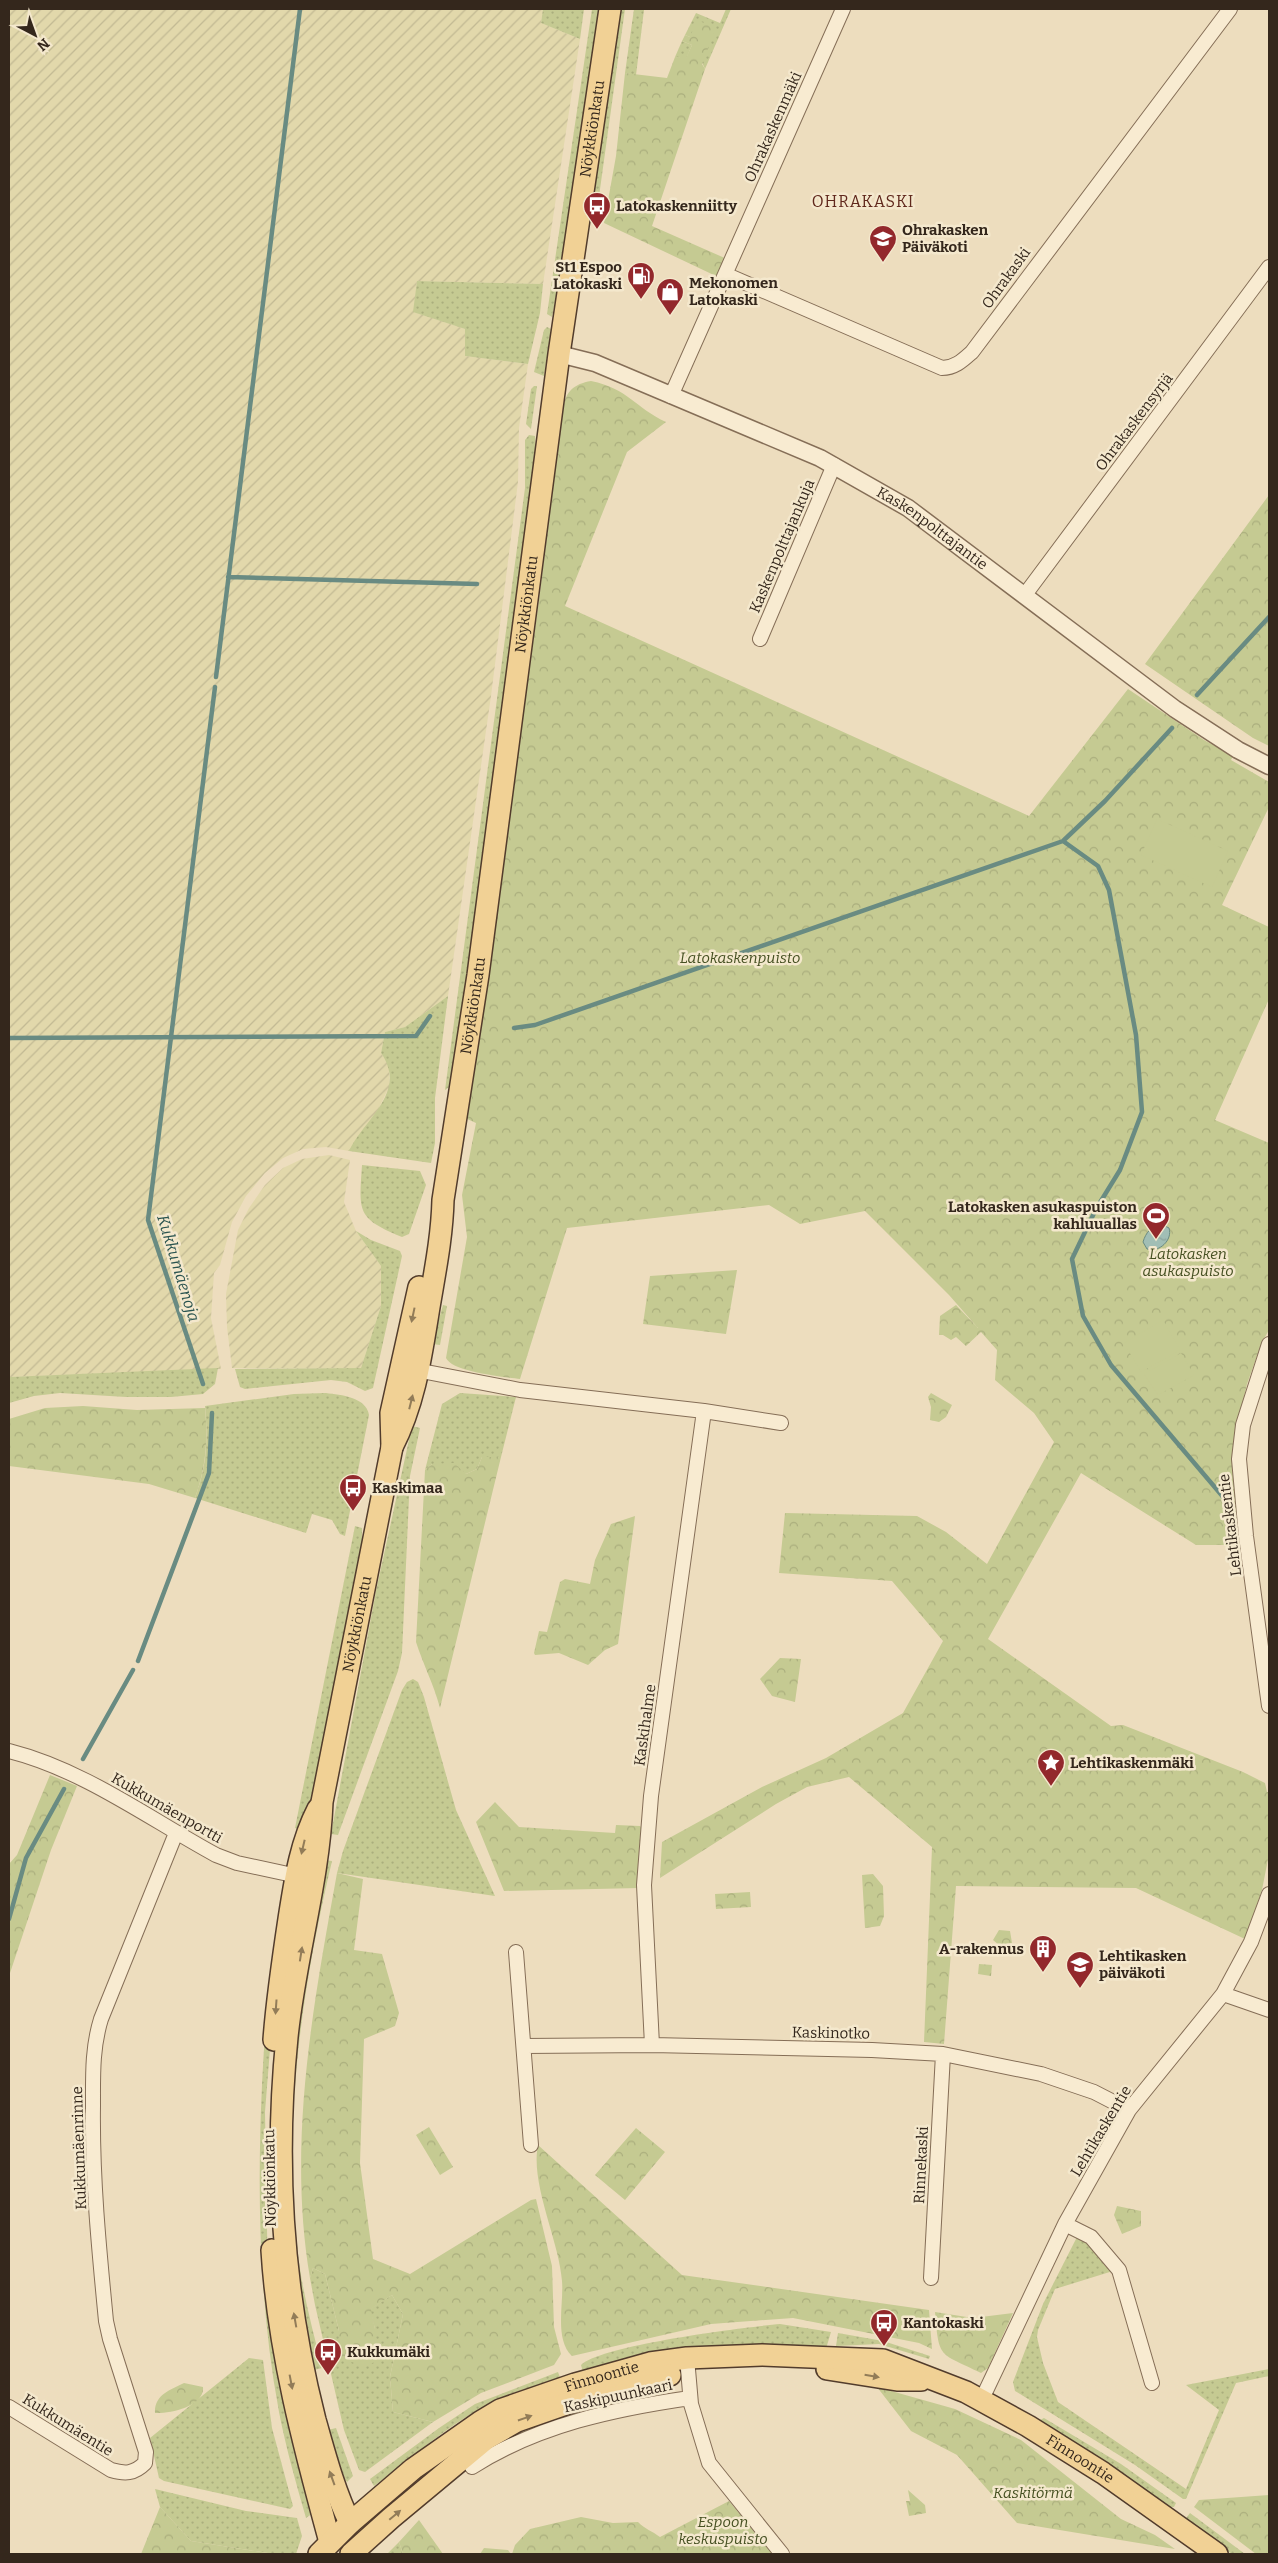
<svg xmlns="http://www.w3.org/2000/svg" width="1278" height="2563" font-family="Bitter,serif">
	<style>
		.farmland { fill: url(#farmland-furrows) }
		.grass { fill: url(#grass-dots) }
		.forest { fill: url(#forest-crowns) }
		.garden { fill: #c5ca92 }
		.water { fill: url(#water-ripples); stroke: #698b82 }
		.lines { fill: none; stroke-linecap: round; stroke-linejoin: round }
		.stream { stroke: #698b82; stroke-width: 4.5 }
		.minor-casing { stroke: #856e57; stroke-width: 16 }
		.tertiary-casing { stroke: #856e57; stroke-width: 19 }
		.primary-casing { stroke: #523c2c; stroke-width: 24 }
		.minor { stroke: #f8ebd1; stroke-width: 14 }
		.tertiary { stroke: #f8ebd1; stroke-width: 16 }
		.primary { stroke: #f1d195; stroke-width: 21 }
		.oneway { fill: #927c58 }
		.labels { text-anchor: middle; stroke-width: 5; stroke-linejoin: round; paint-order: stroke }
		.street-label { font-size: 15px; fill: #34271c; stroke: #f4e8cd }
		.poi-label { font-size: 15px; font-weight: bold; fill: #34271c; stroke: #f4e8cd; text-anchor: start }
		.park-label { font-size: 15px; font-style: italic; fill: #465022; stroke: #f4e8cd }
		.neighbourhood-label { font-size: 16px; letter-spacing: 1px; fill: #60281c; stroke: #f4e8cd }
		.water-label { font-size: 16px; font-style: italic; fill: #2b5450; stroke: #f4e8cd }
	</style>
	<defs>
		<pattern id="farmland-furrows" width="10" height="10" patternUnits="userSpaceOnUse" patternTransform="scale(1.25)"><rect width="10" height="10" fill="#e2d8ab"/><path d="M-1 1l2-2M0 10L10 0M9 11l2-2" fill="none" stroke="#c2b993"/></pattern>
		<pattern id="grass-dots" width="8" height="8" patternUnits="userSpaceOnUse" patternTransform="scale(1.25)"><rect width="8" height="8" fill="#c5ca92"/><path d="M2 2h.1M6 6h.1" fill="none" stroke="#aaae7d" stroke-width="1.8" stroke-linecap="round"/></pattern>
		<pattern id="forest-crowns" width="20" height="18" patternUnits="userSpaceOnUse" patternTransform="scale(1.25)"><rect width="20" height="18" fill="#c5ca92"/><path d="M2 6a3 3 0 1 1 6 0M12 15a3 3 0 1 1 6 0" fill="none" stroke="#aaae7d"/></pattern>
		<pattern id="water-ripples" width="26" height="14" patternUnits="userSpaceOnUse" patternTransform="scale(1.25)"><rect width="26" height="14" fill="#a1beb5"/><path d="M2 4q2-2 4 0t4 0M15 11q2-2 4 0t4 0" fill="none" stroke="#8ba39b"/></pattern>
	</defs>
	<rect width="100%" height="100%" fill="#edddbe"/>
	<path class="farmland" d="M9,9H543L541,23L580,39L543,284L417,281L414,312L465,329V356L528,364L519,428L518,482L491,696L448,996L405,1027L385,1032L381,1053L389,1065V1087L378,1110L349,1151L326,1147L303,1149L283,1158L265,1173L246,1196L232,1222L220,1265L214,1273L211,1318L221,1369L9,1377Z
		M329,1155L350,1160L344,1202L356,1231L381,1266V1306L361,1368H232L227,1327L226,1294L238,1230L249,1208L265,1185L283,1168L302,1159Z"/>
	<path class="grass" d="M543,9H584L580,39L541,23Z
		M592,9H602L571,218L552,317L547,314Z
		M618,9H625L596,218L594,217L593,189Z
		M634,9L644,10L636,75L625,73Z
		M726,9H731L705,69L690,37L685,35L696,13L720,23Z
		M682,41L692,45L686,59L675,57Z
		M417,281L543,284L540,313L528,364L465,356V329L413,312Z
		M547,327L551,329L544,376L534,372L544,330Z
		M534,386H537L531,429L526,424L531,389Z
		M529,435L535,436L537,467L452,1085L445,1090L525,488V440Z
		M448,996L435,1098V1143L431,1163L349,1151C365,1118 408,1092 381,1053L385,1032L405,1027Z
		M362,1165L420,1171L426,1185L409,1234L402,1237C356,1218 359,1212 362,1165Z
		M356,1231L371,1240L400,1251L402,1256L373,1388L365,1391L347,1382L331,1380L245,1389L240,1387L235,1369L361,1368L381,1306V1266Z
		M443,1305L447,1306L440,1345L432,1344Z
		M218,1368L215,1384L203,1394L171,1397H126L60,1393L34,1396L9,1403V1377Z
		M326,1393C341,1395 366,1397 369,1415L345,1536L340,1534L332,1520L312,1514L306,1533L195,1498C207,1465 208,1440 205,1406L294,1394Z
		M460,1393L516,1397L501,1457H482L477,1469L466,1474L432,1464L425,1470L442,1404Z
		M412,1426L420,1428L410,1476L402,1653L398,1671L338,1835L331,1834L376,1591Z
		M355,1526L362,1528V1562L328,1729L304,1831L295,1828Z
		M413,1679L418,1682L424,1697L456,1810L495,1896L337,1873L343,1851L402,1690L407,1682Z
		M324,1860L332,1861C302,1988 282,2122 298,2253C302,2292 313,2330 322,2368L314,2370L292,2257V2058Z
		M282,1898L265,2112L268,2286L316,2511L306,2518C296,2483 286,2448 279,2412C259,2304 257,2194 262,2085C265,2022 270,1960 282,1898Z
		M1077,2237L1088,2243L1113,2271L1055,2289L1038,2330L1037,2337L1043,2363L1058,2402L1186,2489L1219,2410L1186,2385L1269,2369V2376L1236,2383L1186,2499H1183L1135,2465L1015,2391L1013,2382L1043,2304Z
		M313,2268L325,2274L339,2331V2357L375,2329L370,2309L392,2295L403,2314L390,2377L393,2412L433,2422L365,2472L359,2470L344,2430L315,2305L310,2278Z
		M780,2324L831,2332L825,2352L584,2376L581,2365C601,2345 746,2327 780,2324Z
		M838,2333L883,2341L930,2356L929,2359L879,2344L836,2346Z
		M249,2358L263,2360L272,2428L293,2506L290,2509L164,2481L159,2478L150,2438Z
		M558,2372L562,2383C490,2385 429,2445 374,2486L370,2479L439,2428L475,2404Z
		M672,2383L675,2389L665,2391L661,2399L590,2412L585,2402Z
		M578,2404L579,2414L491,2448L495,2439Z
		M1044,2418L1121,2464L1176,2503L1174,2507H1164L1038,2421Z
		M336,2428L353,2476L347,2482L340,2472L328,2430Z
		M155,2489L246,2511L297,2518L302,2536L296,2554H274L191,2541L160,2507Z
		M1190,2513L1245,2554H1232L1184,2521Z
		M399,2542L403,2554H387Z"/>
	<path class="forest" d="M697,20L716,28L702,64L705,69L652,226L727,259L718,277L604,223L616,156L625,73L667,78L675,57L686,58L692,45L682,41L685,35L690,37Z
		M591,381C629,389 634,407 666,422L627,452L565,606L1029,816L1128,689L1204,740L1233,756L1231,760L1269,782V807L1222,905L1269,927V999L1215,1120L1269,1143V1330L1262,1342L1247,1384L1239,1419L1245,1545H1196L1081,1473L988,1639L1111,1726L1123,1725L1243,1772L1265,1783L1267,1792H1269V1854L1262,1890L1245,1939L1136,1888L956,1886L944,2044L924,2042L932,1847L849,1777L807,1787L776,1804L660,1878L662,1842L762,1787L826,1758L903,1713L943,1641L892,1581L779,1573L785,1513L917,1516L946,1532L987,1564L1054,1442L1034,1413L995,1380L997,1350L981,1332L966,1346L956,1337L951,1340L943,1335H939L940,1316L956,1305L978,1328L949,1295L865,1211L800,1224L769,1205L567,1228L520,1379C505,1377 452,1372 446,1358L467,1237L462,1195L476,1123L465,1118L538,608L563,408C566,391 574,384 591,381Z
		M1269,495V746L1253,738L1145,664Z
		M737,1270L726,1334L643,1324L650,1276Z
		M931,1393L952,1405L946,1417L939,1422L930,1420L931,1407L928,1397Z
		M83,1406L137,1410L205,1408C208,1441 206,1467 195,1498L149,1484L9,1466V1419L45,1408Z
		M482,1457H501L440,1708C434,1685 423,1664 416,1642L425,1470L432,1464L454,1463L466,1474L477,1469Z
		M635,1516L618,1644L605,1650L588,1665L559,1653L535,1655L534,1653L539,1631L547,1632L560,1582L565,1579L590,1584L595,1560L611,1524Z
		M780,1658L801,1659L795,1702L772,1696L760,1679Z
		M50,1775L77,1786L51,1850L9,1976V1864L17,1855Z
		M495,1802L519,1827L615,1833L616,1825L640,1826L648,1834L639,1888L504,1891L476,1822Z
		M337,1873L363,1879L354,1950L382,1954L399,2013L395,2026L364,2039L360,2163L373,2259L410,2274L531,2200L536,2199L552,2266L554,2327L561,2354L554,2365L481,2393L433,2422L393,2412L390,2377L403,2314L392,2295L371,2309L375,2329L379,2361L362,2366L339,2357V2331L325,2274L313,2268L310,2278C287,2143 313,2006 337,1873Z
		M873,1874L883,1886L884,1916L880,1926L865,1928L862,1875Z
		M750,1892L751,1907L716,1909L715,1894Z
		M999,1930L1010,1931L1012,1943L999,1945L993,1940Z
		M979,1964L992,1965L991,1976L978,1974Z
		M429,2127L453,2167L440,2175L416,2135Z
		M636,2128L665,2152L625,2200L595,2175Z
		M538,2145L682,2275L929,2310L932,2349L919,2343L793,2318L711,2324L572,2356C554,2339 564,2303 562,2281C559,2240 530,2184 538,2145Z
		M1117,2206L1141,2211V2226L1122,2234L1114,2215Z
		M935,2312L973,2318L1013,2313L988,2368L981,2373C939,2352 939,2360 935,2312Z
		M184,2383L203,2387C205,2407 168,2414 155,2413C154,2395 170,2390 184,2383Z
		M877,2387L955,2409L1021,2440L1121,2519L1155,2535L1175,2549L1017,2523L957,2455L911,2431Z
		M908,2490L925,2505L926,2513L909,2516L906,2501H910Z
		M1269,2495V2554H1256L1194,2507L1199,2500Z
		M729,2501L773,2554H512L515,2545L530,2529L581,2517L613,2523L638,2522C645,2529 652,2531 660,2537Z
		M160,2507L191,2541L274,2554H141Z
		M419,2520L443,2554H403L399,2542Z"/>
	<path class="garden" d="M1157,819L1228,851L1212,887L1141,855Z
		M1163,1320L1180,1350L1141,1372L1124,1343Z
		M1181,1353L1194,1375L1158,1395L1144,1374Z
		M484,2548L508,2550L511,2554H480Z"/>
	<path class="water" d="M1161,1224L1169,1228C1173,1240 1159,1253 1147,1249L1143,1242C1146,1232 1151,1227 1161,1224Z"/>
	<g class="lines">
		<path class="stream" d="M228,577L477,584
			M216,677L300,9
			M1197,695L1269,617
			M1063,841L1098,866L1109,890L1136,1035L1142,1112L1120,1170L1096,1209L1072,1259L1083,1316L1111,1365L1224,1498
			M514,1028L535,1025L1063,841L1105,801L1172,728
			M9,1038L416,1036L430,1016
			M203,1384L148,1220L215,687
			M138,1661L209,1473L212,1413
			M83,1759L133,1670
			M9,1919L26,1858L64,1789"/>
		<defs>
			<path id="minor" d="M727,275L942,368C955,368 963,360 972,352L1230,9
				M671,396L843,9
				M1024,596L1269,267
				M760,639L834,465
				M1269,1344L1243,1425L1239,1459L1246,1536L1269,1706
				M411,1369L520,1390L704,1411L781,1423
				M9,1751C84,1770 148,1818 216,1855L237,1863L302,1877
				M516,1952L531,2145
				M1223,1994L1269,2010
				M652,2045L644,1885L651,1796L704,1411
				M524,2046L652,2045L872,2050L943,2054L1041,2074L1094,2092L1129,2110
				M1065,2224L1091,2237L1119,2270L1152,2383
				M931,2278L943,2054
				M687,2358L691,2404L709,2463L782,2554
				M982,2399L1065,2224L1129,2110L1223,1994L1251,1942L1269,1894
				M9,2407L111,2470C125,2474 134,2474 145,2463L146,2452L110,2339L106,2321C99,2249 92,2178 93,2106C93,2076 92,2048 101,2019L176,1833
				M472,2467C538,2425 614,2409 690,2398"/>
			<g id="tertiary">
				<path id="s1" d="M559,354L595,363L820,458L908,508L1175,709L1238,750L1269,766"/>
			</g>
			<g id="primary">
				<path id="s2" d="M392,1447C415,1402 421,1356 429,1307C435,1271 442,1237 443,1200L478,975L559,354L610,9"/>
				<path d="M274,2040C277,1999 283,1959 289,1919C295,1881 300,1844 318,1809"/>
				<path d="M272,2250C278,2349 304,2447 330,2542"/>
				<path d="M827,2369L897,2380H921"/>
				<path id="s3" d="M350,2523C334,2490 325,2455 315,2420C283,2295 274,2166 287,2037C295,1958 319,1881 322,1802L392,1447L391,1413L419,1287"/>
				<path id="s4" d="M319,2554L350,2523L413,2469L480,2422L500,2410L575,2384L650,2363L687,2358L762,2355L883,2360L966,2392L1028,2426L1103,2473L1217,2554"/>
				<path d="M351,2554L391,2518L486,2439L517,2421L580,2399L670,2375"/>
			</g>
		</defs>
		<use href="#minor" class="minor-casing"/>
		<use href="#tertiary" class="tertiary-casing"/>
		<use href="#primary" class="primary-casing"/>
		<use href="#minor" class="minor"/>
		<use href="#tertiary" class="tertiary"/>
		<use href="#primary" class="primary"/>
	</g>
	<defs><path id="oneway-solid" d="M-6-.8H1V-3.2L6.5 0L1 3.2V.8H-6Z" transform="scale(1.25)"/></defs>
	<g class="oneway">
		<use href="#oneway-solid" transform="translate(413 1315) rotate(102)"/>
		<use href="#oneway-solid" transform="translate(411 1402) rotate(-76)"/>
		<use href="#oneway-solid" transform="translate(303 1847) rotate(103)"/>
		<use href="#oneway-solid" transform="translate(301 1954) rotate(-81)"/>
		<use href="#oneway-solid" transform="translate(276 2007) rotate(94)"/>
		<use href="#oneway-solid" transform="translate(295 2320) rotate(-100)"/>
		<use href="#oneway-solid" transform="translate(872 2376) rotate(10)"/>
		<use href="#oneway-solid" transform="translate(291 2382) rotate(79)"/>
		<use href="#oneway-solid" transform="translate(525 2418) rotate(-19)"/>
		<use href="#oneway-solid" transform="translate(332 2478) rotate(-110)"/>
		<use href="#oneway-solid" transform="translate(395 2515) rotate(-40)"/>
	</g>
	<defs>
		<symbol id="bus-pin" viewBox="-11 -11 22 30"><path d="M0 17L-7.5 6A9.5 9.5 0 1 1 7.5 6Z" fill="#93282c" stroke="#f4e8cd"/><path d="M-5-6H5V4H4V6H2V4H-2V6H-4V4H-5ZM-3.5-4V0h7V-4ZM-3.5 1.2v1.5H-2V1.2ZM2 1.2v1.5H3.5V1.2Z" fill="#fff"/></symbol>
		<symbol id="school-pin" viewBox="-11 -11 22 30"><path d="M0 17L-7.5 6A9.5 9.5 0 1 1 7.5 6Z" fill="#93282c" stroke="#f4e8cd"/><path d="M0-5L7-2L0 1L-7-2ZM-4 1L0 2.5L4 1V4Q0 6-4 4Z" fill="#fff"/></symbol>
		<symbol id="fuel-pin" viewBox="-11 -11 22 30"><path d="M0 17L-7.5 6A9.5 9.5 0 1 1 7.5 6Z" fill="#93282c" stroke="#f4e8cd"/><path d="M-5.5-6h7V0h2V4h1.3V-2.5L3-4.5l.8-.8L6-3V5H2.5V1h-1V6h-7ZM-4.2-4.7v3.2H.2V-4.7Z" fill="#fff"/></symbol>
		<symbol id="shop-pin" viewBox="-11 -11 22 30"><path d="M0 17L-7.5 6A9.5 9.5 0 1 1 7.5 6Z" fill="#93282c" stroke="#f4e8cd"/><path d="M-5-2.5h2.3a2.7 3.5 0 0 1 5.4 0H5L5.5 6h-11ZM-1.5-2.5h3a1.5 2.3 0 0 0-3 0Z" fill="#fff"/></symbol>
		<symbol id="stadium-pin" viewBox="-11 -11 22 30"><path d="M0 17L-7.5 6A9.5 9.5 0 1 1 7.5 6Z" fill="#93282c" stroke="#f4e8cd"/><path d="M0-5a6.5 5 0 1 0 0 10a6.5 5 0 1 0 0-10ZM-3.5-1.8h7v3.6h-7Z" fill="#fff"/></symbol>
		<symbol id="sight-pin" viewBox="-11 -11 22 30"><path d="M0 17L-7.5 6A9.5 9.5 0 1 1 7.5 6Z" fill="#93282c" stroke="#f4e8cd"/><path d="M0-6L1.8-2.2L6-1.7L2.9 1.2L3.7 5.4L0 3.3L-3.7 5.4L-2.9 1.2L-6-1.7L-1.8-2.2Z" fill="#fff"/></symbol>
		<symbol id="building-pin" viewBox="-11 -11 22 30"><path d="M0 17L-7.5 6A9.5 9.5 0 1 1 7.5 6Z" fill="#93282c" stroke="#f4e8cd"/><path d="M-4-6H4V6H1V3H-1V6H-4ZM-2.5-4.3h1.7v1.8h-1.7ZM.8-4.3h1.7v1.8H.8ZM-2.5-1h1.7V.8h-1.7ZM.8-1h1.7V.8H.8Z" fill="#fff"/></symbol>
	</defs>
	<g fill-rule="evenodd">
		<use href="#bus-pin" x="581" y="190" width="32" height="43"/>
		<use href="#school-pin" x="867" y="223" width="32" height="43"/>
		<use href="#fuel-pin" x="625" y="260" width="32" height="43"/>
		<use href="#shop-pin" x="654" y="276" width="32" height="43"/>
		<use href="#stadium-pin" x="1140" y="1200" width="32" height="43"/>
		<use href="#bus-pin" x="337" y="1472" width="32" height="43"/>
		<use href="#sight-pin" x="1035" y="1747" width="32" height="43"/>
		<use href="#building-pin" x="1027" y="1933" width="32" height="43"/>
		<use href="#school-pin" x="1064" y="1949" width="32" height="43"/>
		<use href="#bus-pin" x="868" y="2307" width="32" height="43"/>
		<use href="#bus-pin" x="312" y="2336" width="32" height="43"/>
	</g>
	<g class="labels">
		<g class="street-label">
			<text transform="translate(773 127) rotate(-66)" y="5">Ohrakaskenmäki</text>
			<text dy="5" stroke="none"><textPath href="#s2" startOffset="1335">Nöykkiönkatu</textPath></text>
			<text transform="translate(1006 278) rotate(-54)" y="5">Ohrakaski</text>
			<text transform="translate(1134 422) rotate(-53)" y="5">Ohrakaskensyrjä</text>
			<text dy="5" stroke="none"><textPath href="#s1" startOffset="414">Kaskenpolttajantie</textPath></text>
			<text transform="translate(782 546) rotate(-67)" y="5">Kaskenpolttajankuja</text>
			<text dy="5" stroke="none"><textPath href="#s2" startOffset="855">Nöykkiönkatu</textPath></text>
			<text dy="5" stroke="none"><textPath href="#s2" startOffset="450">Nöykkiönkatu</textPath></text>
			<text transform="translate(1230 1525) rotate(-97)" y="5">Lehtikaskentie</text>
			<text dy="5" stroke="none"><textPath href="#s3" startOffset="914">Nöykkiönkatu</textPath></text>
			<text transform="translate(645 1725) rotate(-82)" y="5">Kaskihalme</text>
			<text transform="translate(167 1808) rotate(30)" y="5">Kukkumäenportti</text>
			<text transform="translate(831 2033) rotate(1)" y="5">Kaskinotko</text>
			<text transform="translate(1101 2131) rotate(-59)" y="5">Lehtikaskentie</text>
			<text transform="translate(79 2148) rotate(-92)" y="5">Kukkumäenrinne</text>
			<text transform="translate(921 2165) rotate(-87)" y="5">Rinnekaski</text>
			<text transform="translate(270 2178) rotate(-91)" y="5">Nöykkiönkatu</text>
			<text dy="5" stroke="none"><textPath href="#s4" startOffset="339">Finnoontie</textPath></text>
			<text transform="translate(618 2396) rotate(-12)" y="5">Kaskipuunkaari</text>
			<text transform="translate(68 2425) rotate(32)" y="5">Kukkumäentie</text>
			<text dy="5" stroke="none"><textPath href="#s4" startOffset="844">Finnoontie</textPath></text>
		</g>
		<g class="poi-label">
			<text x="616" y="211">Latokaskenniitty</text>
			<text x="902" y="235">Ohrakasken<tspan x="902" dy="17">Päiväkoti</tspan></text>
			<text x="622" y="272" text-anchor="end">St1 Espoo<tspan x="622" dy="17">Latokaski</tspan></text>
			<text x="689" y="288">Mekonomen<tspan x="689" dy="17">Latokaski</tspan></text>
			<text x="1137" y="1212" text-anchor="end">Latokasken asukaspuiston<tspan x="1137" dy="17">kahluuallas</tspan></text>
			<text x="372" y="1493">Kaskimaa</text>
			<text x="1070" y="1768">Lehtikaskenmäki</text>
			<text x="1024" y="1954" text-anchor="end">A-rakennus</text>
			<text x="1099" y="1961">Lehtikasken<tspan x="1099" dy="17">päiväkoti</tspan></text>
			<text x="903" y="2328">Kantokaski</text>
			<text x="347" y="2357">Kukkumäki</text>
		</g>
		<g class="park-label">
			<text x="740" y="963">Latokaskenpuisto</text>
			<text x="1188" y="1259">Latokasken<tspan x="1188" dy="17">asukaspuisto</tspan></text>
			<text x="1033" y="2498">Kaskitörmä</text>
			<text x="723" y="2527">Espoon<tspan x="723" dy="17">keskuspuisto</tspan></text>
		</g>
		<g class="neighbourhood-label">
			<text x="863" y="207">OHRAKASKI</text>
		</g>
		<g class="water-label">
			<text transform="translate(179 1268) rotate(73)" y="6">Kukkumäenoja</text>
		</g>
	</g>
	<rect width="1278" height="2563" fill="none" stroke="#34271c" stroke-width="20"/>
	<g transform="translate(35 35) rotate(139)" stroke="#f4e8cd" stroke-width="4" paint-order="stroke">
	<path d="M0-4L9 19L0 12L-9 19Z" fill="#34271c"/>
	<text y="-8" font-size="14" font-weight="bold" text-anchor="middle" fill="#34271c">N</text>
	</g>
</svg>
